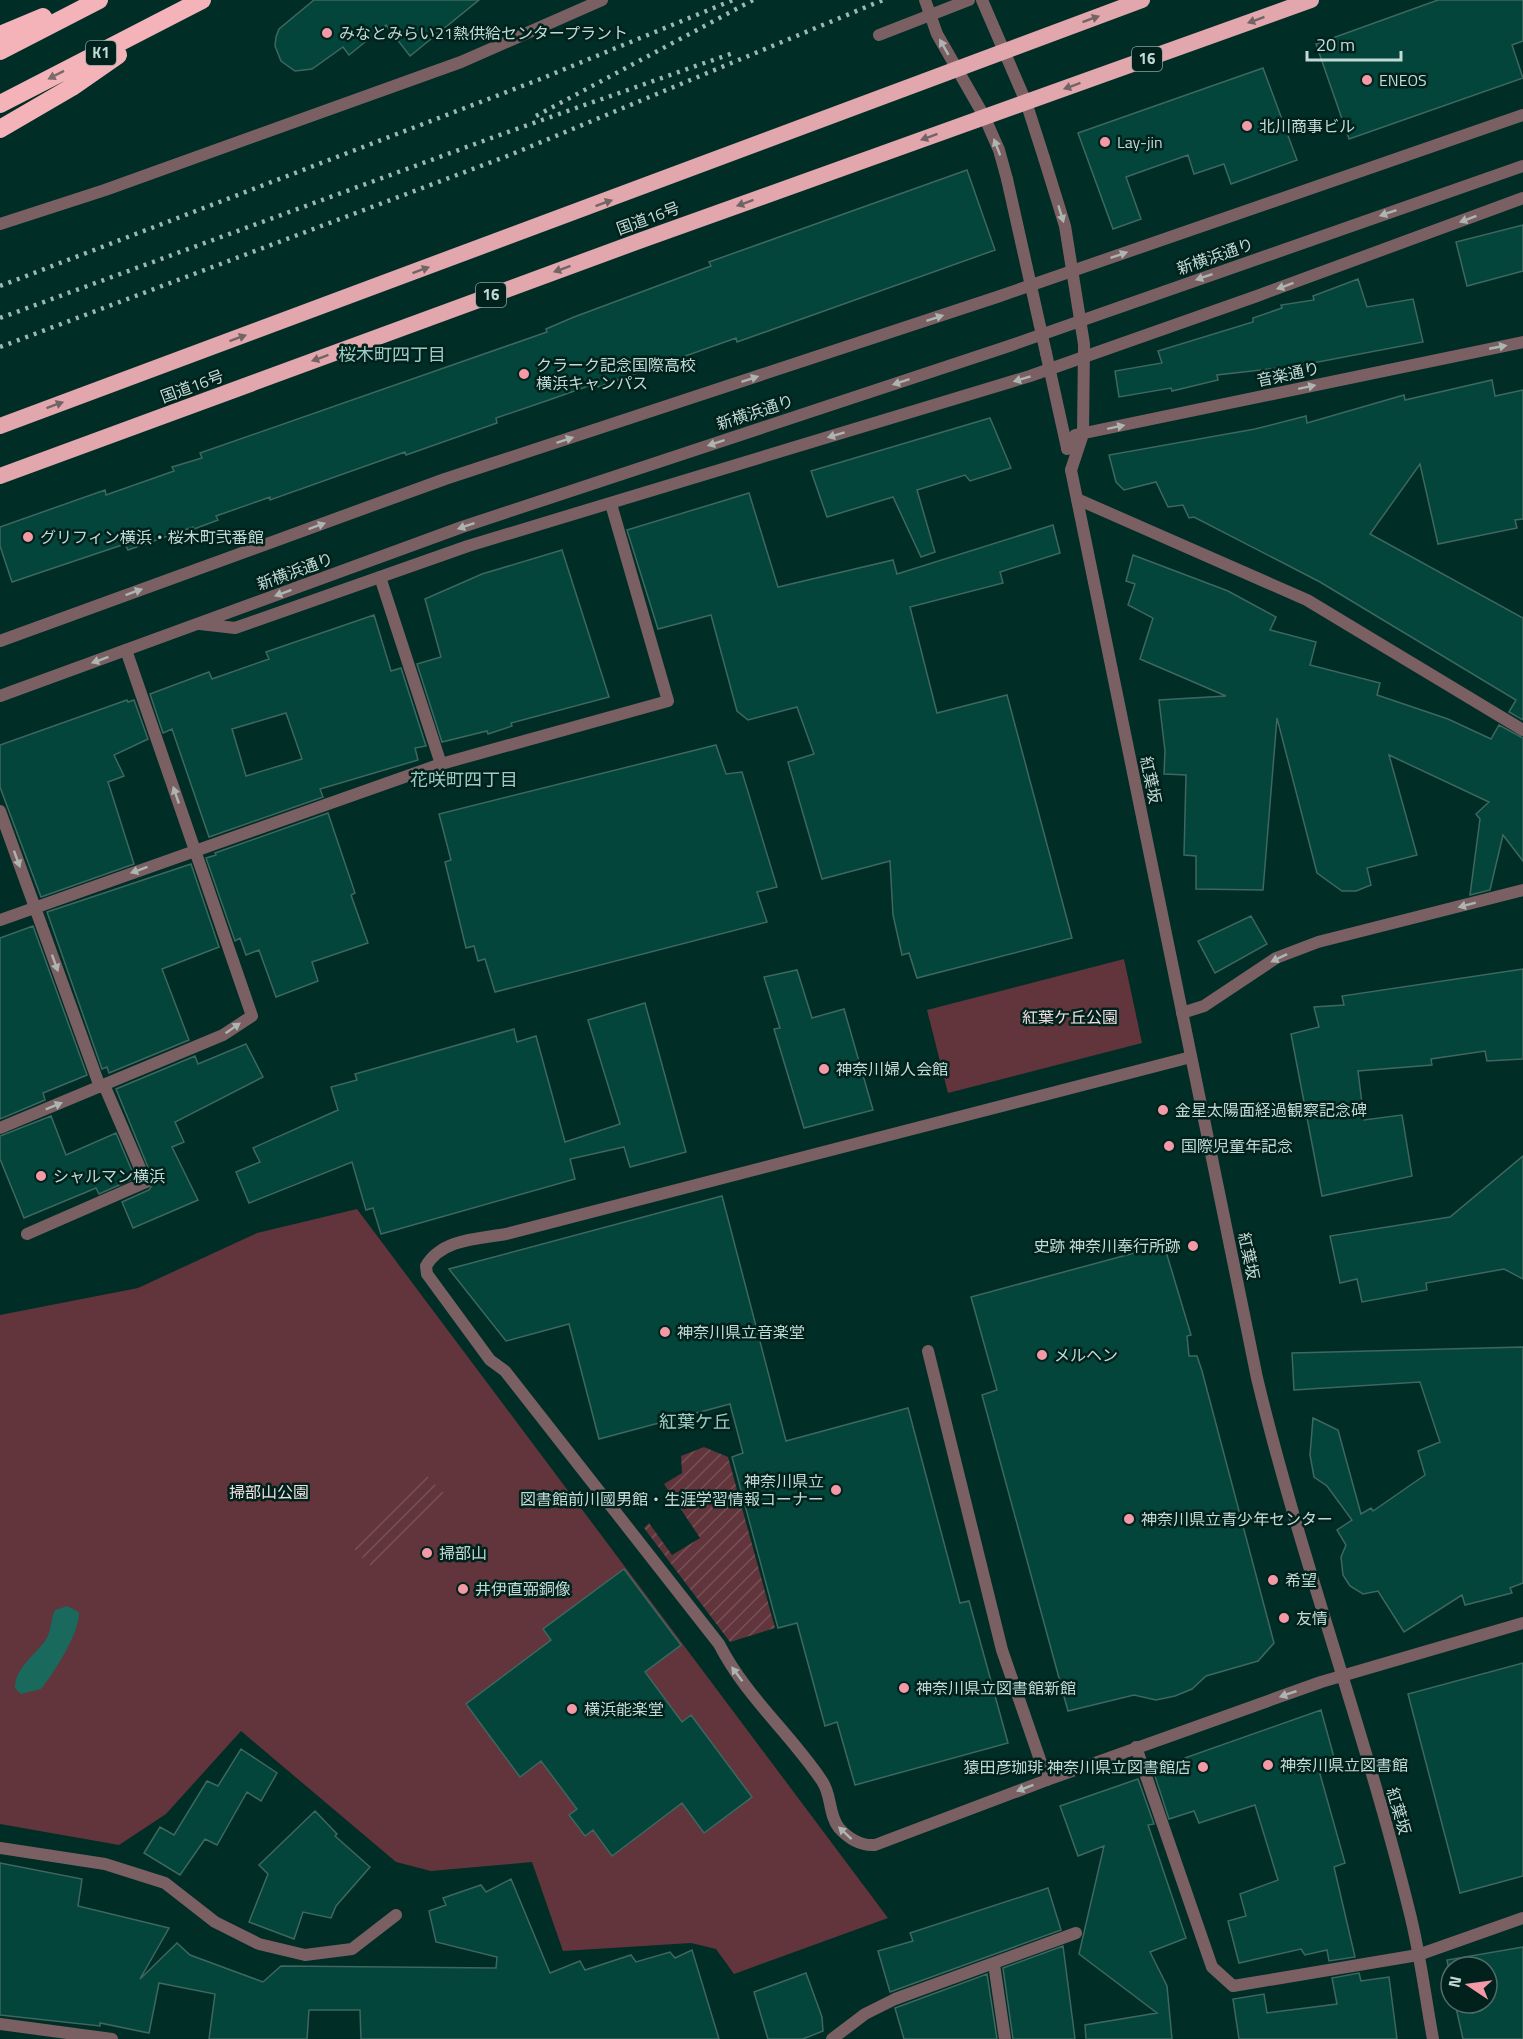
<svg xmlns="http://www.w3.org/2000/svg" width="1523" height="2039" font-family="'Titillium Web','Noto Sans JP',sans-serif">
	<style>
		.park { fill: #61353b }
		.garden { fill: url(#garden-furrows) }
		.water { fill: #19695c }
		.building { fill: #03443b; stroke: #3e685f; stroke-width: 1.5; fill-rule: evenodd }
		.lines { fill: none; stroke-linecap: round; stroke-linejoin: round }
		.service { stroke: #7b6063; stroke-width: 12 }
		.pedestrian { stroke: #7b6063; stroke-width: 12 }
		.minor { stroke: #7b6063; stroke-width: 12 }
		.tertiary { stroke: #7b6063; stroke-width: 12 }
		.trunk { stroke: #e2a6ad; stroke-width: 16 }
		.motorway { stroke: #f4b2b9; stroke-width: 18 }
		.rail { stroke: #9db8b3; stroke-width: 4.5; stroke-dasharray: 3 6; stroke-linecap: butt }
		.pedestrian-bridge { stroke: #7b6063; stroke-width: 12 }
		.minor-bridge { stroke: #7b6063; stroke-width: 12 }
		.oneway { fill: #726464 }
		.oneway2 { fill: #adb5b2 }
		.oneway3 { fill: #7a6a6a }
		.poi-dot { fill: #f49aa6; stroke: #01221c; stroke-width: 2 }
		.labels { text-anchor: middle; stroke-width: 5; stroke-linejoin: round; paint-order: stroke }
		.shield { fill: #01221c; stroke: #89a29d; stroke-width: 1.5 }
		.shield-label { font-size: 15px; font-weight: bold; fill: #c3d9d4 }
		.poi-label { font-size: 16px; fill: #c3d9d4; stroke: #01221c; text-anchor: start }
		.street-label { font-size: 16px; fill: #c3d9d4; stroke: #01221c }
		.park-label { font-size: 16px; fill: #f2dfe1; stroke: #01221c }
		.neighbourhood-label { font-size: 18px; fill: #9fccc2; stroke: #01221c }
	</style>
	<defs>
		<pattern id="garden-furrows" width="10" height="10" patternUnits="userSpaceOnUse" patternTransform="scale(1.5)"><rect width="10" height="10" fill="#61353b"/><path d="M-1 1l2-2M0 10L10 0M9 11l2-2" fill="none" stroke="#765256"/></pattern>
	</defs>
	<rect width="100%" height="100%" fill="#002d26"/>
	<path class="park" d="M1124,959L1142,1043L948,1093L927,1010Z
		M357,1209L888,1918L734,1974L716,1949L691,1943L563,1951L532,1862L431,1871L396,1862L241,1731L166,1814L119,1845L0,1824V1315L138,1288L257,1233Z"/>
	<path class="garden" d="M704,1447L728,1457L775,1628L730,1642L644,1528L649,1523L672,1555L700,1538L664,1484L682,1473L681,1456Z
		M426,1475L447,1496L373,1568L352,1547Z"/>
	<path class="water" d="M67,1606L79,1612C80,1632 54,1673 41,1689L21,1694L15,1688C15,1668 35,1655 45,1641C52,1631 50,1620 55,1610Z"/>
	<path class="building" d="M314,0H479L410,56L386,25L349,55L343,47L312,69L295,71L281,61L275,46L276,37L279,29Z
		M1438,0H1523V41L1512,45L1523,78L1349,139L1316,44Z
		M1263,68L1297,160L1231,184L1224,164L1194,174L1188,155L1126,177L1141,219L1113,229L1078,133Z
		M967,170L995,250L737,342L736,338L598,387L597,383L546,401L496,418L497,423L406,455L405,452L270,500V497L216,516L218,520L194,529L193,527L128,550L125,544L12,582L0,546V527L105,490L106,495L174,471L172,467L202,458L200,453L547,332L546,329L574,317L711,266L709,262Z
		M1523,225V271L1467,286L1456,242Z
		M1358,279L1367,307L1413,299L1423,342L1297,366L1217,375L1218,380L1172,391L1171,388L1119,397L1115,371L1162,363L1158,351L1253,322V318L1282,308L1281,305L1314,300L1313,296Z
		M1492,380L1495,396L1523,390V519L1515,520L1517,528L1438,544L1420,464L1370,534L1523,618V720L1509,712L1516,700L1320,582L1194,517L1189,518L1183,505L1168,507L1156,482L1124,490L1116,482L1109,455L1255,429L1306,416L1307,423L1404,395L1405,400Z
		M990,418L1011,468L970,481L965,475L917,490L935,552L921,557L893,497L827,517L811,471Z
		M749,493L778,587L893,560L897,574L1053,525L1060,553L1000,572L1003,583L910,607L937,713L1007,695L1072,938L917,978L909,953L902,955L893,915L890,861L822,879L788,762L814,754L797,707L748,720L737,711L711,615L658,629L627,530Z
		M562,550L609,697L511,723L512,726L488,734L487,731L442,742L417,664L441,657L425,599L482,574Z
		M1133,555L1228,591L1276,617L1270,630L1316,642L1310,665L1380,683L1377,695L1448,719L1491,739L1499,725L1523,738V861L1503,835L1490,890L1470,895L1480,819L1476,814L1489,802L1389,755L1417,855L1367,868L1371,885L1356,891H1342L1317,873L1277,718L1263,890L1196,889V856L1184,855L1186,775L1164,774L1165,751L1159,700L1226,696L1140,659L1153,618L1128,605L1135,584L1126,581Z
		M374,615L391,671L401,668L426,746L415,748L418,760L320,789L323,797L209,837L172,729L163,733L150,694L209,672L212,679L269,659L266,652ZM286,713L302,759L246,776L232,729Z
		M127,700L128,702L134,700L148,739L114,755L124,776L108,782L134,864L41,897L0,787V745Z
		M716,745L726,774L742,772L777,887L757,892L767,922L495,992L485,959L478,961L474,946L466,948L445,862L451,860L439,814Z
		M328,813L355,893L351,895L368,943L312,962L318,981L276,997L259,950L246,955L240,938L235,941L206,858L216,855L215,853Z
		M191,864L219,947L162,969L189,1040L109,1073L107,1067L102,1069L47,912Z
		M1251,916L1267,944L1215,973L1198,941Z
		M33,926L87,1075L43,1093L45,1100L0,1119V938Z
		M1523,969V1059L1487,1061L1485,1051L1431,1059L1432,1065L1358,1071L1364,1120L1402,1115L1412,1176L1322,1196L1291,1034L1319,1027L1314,1007L1344,1005L1342,996Z
		M797,970L812,1018L844,1009L873,1110L804,1128L774,1029L780,1028L764,977Z
		M645,1003L686,1152L630,1167L624,1147L570,1159L575,1179L381,1234L373,1208L366,1210L352,1162L249,1203L236,1172L260,1162L253,1148L338,1110L331,1087L357,1080L355,1074L514,1029L517,1042L536,1036L565,1142L620,1124L588,1020Z
		M246,1044L263,1077L175,1122L184,1142L172,1147L198,1200L133,1228L122,1202L149,1190L154,1182L116,1089L195,1056L198,1064Z
		M51,1116L66,1155L116,1133L135,1178L99,1194L96,1188L24,1218L0,1159V1136Z
		M1523,1156V1279L1504,1269L1426,1283L1427,1290L1362,1302L1357,1279L1340,1283L1330,1236L1450,1217Z
		M722,1196L786,1441L908,1408L960,1603L969,1601L1008,1743L855,1785L837,1722L825,1726L797,1623L778,1628L732,1457L743,1453L730,1404L599,1439L569,1324L506,1341L449,1269Z
		M1164,1245L1191,1335L1187,1336L1189,1356H1197L1202,1371L1274,1643L1258,1661L1206,1676L1192,1689L1175,1696L1156,1700L1134,1695L1068,1711L982,1395L997,1390L971,1297Z
		M1523,1347V1583L1510,1588L1512,1593L1465,1605L1462,1595L1404,1632L1378,1591L1363,1594L1350,1586L1343,1575L1341,1557L1346,1545L1337,1530L1352,1520L1327,1486L1314,1477L1310,1455L1313,1418L1338,1430L1361,1514L1371,1508L1373,1511L1425,1475L1418,1451L1440,1442L1420,1382L1294,1390L1292,1353Z
		M624,1569L681,1645L645,1672L682,1722L691,1715L752,1797L704,1833L682,1803L612,1856L593,1830L585,1836L569,1815L577,1809L541,1761L520,1777L466,1704L551,1640L543,1629Z
		M1523,1663V1876L1460,1893L1408,1694Z
		M1321,1710L1335,1761L1318,1767L1345,1863L1334,1867L1355,1957L1329,1961L1327,1950L1305,1955L1301,1949L1239,1963L1228,1921L1246,1916L1240,1894L1278,1880L1255,1805L1199,1823L1194,1811L1169,1819L1154,1773L1166,1769L1165,1765Z
		M241,1749L277,1773L261,1801L247,1792L217,1845L205,1839L180,1875L144,1853L160,1827L174,1835L207,1781L218,1786Z
		M1138,1779L1154,1824L1148,1825L1186,1938L1150,1952L1167,1986L1172,2039H1086L1085,2025L1157,2013L1079,1954L1104,1846L1078,1856L1060,1806Z
		M315,1811L337,1834L335,1836L370,1867L336,1906L331,1918L303,1912L294,1939L249,1922L268,1874L259,1865Z
		M0,1863L82,1879L78,1906L169,1928L140,1979L177,1943L190,1955L263,1982L281,1966L496,1968L497,1957L436,1942L429,1911L446,1905L443,1898L481,1885L486,1892L511,1879L550,1973L580,1961L585,1970L631,1955L636,1962L670,1952L675,1958L692,1950L719,2039H361L360,2010H309L307,2039H209L215,1994L159,1983L149,2033L100,2023V2026L0,2015Z
		M1048,1888L1061,1930L890,1992L878,1951L913,1941L910,1933Z
		M1063,1946L1075,2039H1013L1003,1968Z
		M1523,1947V2039H1463L1455,2003H1487V1967H1451V1981L1447,1960Z
		M806,1973L822,2017L823,2031L803,2039H768L754,1992Z
		M1359,1973L1361,1981L1389,1977L1397,2039H1239L1233,1999L1264,1994L1267,2013L1337,2004L1332,1978Z
		M987,1974L997,2039H904L895,2008Z"/>
	<g class="lines">
		<path class="service" d="M0,224L105,190L461,62L602,0
			M27,1234L146,1182L104,1085
			M1136,1747L1212,1967L1233,1986L1418,1955L1523,1918"/>
		<path class="pedestrian" d="M380,577L441,764
			M928,1351L1002,1650L1047,1780"/>
		<path class="minor" d="M1026,102L1044,158
			M984,116L999,150L1007,179
			M1046,353L1067,448
			M1067,449L1075,435L1523,342
			M1071,470L1083,434L1084,347
			M1077,499L1307,600L1523,730
			M0,811L100,1087
			M0,920L441,764L668,701L611,504
			M1182,1013L1204,1006L1276,958L1318,942L1523,890
			M1191,1057L506,1234C477,1239 442,1239 426,1266L427,1274L490,1360L505,1371L719,1644C746,1697 790,1733 822,1781C832,1795 828,1814 839,1828C849,1839 861,1846 875,1845L1047,1780L1321,1682L1523,1623
			M0,1128L223,1035L252,1016L126,650
			M0,1848L105,1864L165,1883L215,1922L259,1944L305,1955L352,1949L396,1915
			M994,1964L1005,2039
			M0,2024L112,2039
			M832,2039L865,2014L895,1999L1076,1933"/>
		<path class="tertiary" d="M925,0L937,34L984,116
			M982,0L1026,102
			M1071,470L1257,1378C1300,1557 1365,1731 1409,1910C1420,1952 1425,1996 1433,2039
			M200,624L235,628L468,546L1030,376L1257,296L1523,198
			M0,641L445,479L997,297L1523,115
			M0,696L462,527L1006,347L1523,166"/>
		<path class="trunk" d="M0,426L1142,0
			M0,476L639,241L1311,0"/>
		<path class="motorway" d="M0,35L43,17
			M0,51L99,0
			M0,104L202,0
			M0,129L72,87L118,55"/>
		<path class="rail" d="M536,116L753,0
			M0,286L538,80L733,0
			M0,318L505,133L733,53
			M0,347L510,155L883,0"/>
		<path class="pedestrian-bridge" d="M879,35L969,0"/>
		<path class="minor-bridge" d="M1044,158L1065,226L1084,344
			M1007,179L1046,353"/>
	</g>
	<defs><path id="oneway-solid" d="M-6-.8H1V-3.2L6.5 0L1 3.2V.8H-6Z" transform="scale(1.5)"/></defs>
	<g class="oneway">
		<use href="#oneway-solid" transform="translate(1091 19) rotate(-20)"/>
		<use href="#oneway-solid" transform="translate(1256 20) rotate(160)"/>
		<use href="#oneway-solid" transform="translate(1072 86) rotate(160)"/>
		<use href="#oneway-solid" transform="translate(929 137) rotate(160)"/>
		<use href="#oneway-solid" transform="translate(604 203) rotate(-20)"/>
		<use href="#oneway-solid" transform="translate(745 203) rotate(160)"/>
		<use href="#oneway-solid" transform="translate(562 269) rotate(160)"/>
		<use href="#oneway-solid" transform="translate(421 270) rotate(-20)"/>
		<use href="#oneway-solid" transform="translate(238 338) rotate(-20)"/>
		<use href="#oneway-solid" transform="translate(320 358) rotate(160)"/>
		<use href="#oneway-solid" transform="translate(55 405) rotate(-20)"/>
	</g>
	<g class="oneway2">
		<use href="#oneway-solid" transform="translate(944 47) rotate(-120)"/>
		<use href="#oneway-solid" transform="translate(997 147) rotate(-111)"/>
		<use href="#oneway-solid" transform="translate(1388 213) rotate(161)"/>
		<use href="#oneway-solid" transform="translate(1061 214) rotate(73)"/>
		<use href="#oneway-solid" transform="translate(1468 219) rotate(159)"/>
		<use href="#oneway-solid" transform="translate(1119 255) rotate(-19)"/>
		<use href="#oneway-solid" transform="translate(1204 277) rotate(161)"/>
		<use href="#oneway-solid" transform="translate(1285 286) rotate(160)"/>
		<use href="#oneway-solid" transform="translate(935 318) rotate(-18)"/>
		<use href="#oneway-solid" transform="translate(1498 347) rotate(-11)"/>
		<use href="#oneway-solid" transform="translate(750 379) rotate(-18)"/>
		<use href="#oneway-solid" transform="translate(1022 379) rotate(163)"/>
		<use href="#oneway-solid" transform="translate(901 382) rotate(162)"/>
		<use href="#oneway-solid" transform="translate(1307 387) rotate(-12)"/>
		<use href="#oneway-solid" transform="translate(1116 427) rotate(-12)"/>
		<use href="#oneway-solid" transform="translate(836 435) rotate(163)"/>
		<use href="#oneway-solid" transform="translate(565 440) rotate(-18)"/>
		<use href="#oneway-solid" transform="translate(716 443) rotate(162)"/>
		<use href="#oneway-solid" transform="translate(317 526) rotate(-20)"/>
		<use href="#oneway-solid" transform="translate(466 526) rotate(161)"/>
		<use href="#oneway-solid" transform="translate(134 592) rotate(-20)"/>
		<use href="#oneway-solid" transform="translate(283 593) rotate(160)"/>
		<use href="#oneway-solid" transform="translate(100 660) rotate(160)"/>
		<use href="#oneway-solid" transform="translate(176 795) rotate(-109)"/>
		<use href="#oneway-solid" transform="translate(17 859) rotate(70)"/>
		<use href="#oneway-solid" transform="translate(139 870) rotate(160)"/>
		<use href="#oneway-solid" transform="translate(1467 905) rotate(165)"/>
		<use href="#oneway-solid" transform="translate(1279 958) rotate(154)"/>
		<use href="#oneway-solid" transform="translate(55 963) rotate(70)"/>
		<use href="#oneway-solid" transform="translate(233 1028) rotate(-35)"/>
		<use href="#oneway-solid" transform="translate(54 1106) rotate(-22)"/>
		<use href="#oneway-solid" transform="translate(737 1674) rotate(-127)"/>
		<use href="#oneway-solid" transform="translate(1288 1694) rotate(161)"/>
		<use href="#oneway-solid" transform="translate(1025 1788) rotate(159)"/>
		<use href="#oneway-solid" transform="translate(845 1833) rotate(-137)"/>
	</g>
	<use class="oneway3" href="#oneway-solid" transform="translate(56 75) rotate(153)"/>
	<g class="poi-dot">
		<circle cx="327" cy="33" r="6"/>
		<circle cx="1367" cy="80" r="6"/>
		<circle cx="1247" cy="126" r="6"/>
		<circle cx="1105" cy="142" r="6"/>
		<circle cx="524" cy="374" r="6"/>
		<circle cx="28" cy="537" r="6"/>
		<circle cx="824" cy="1069" r="6"/>
		<circle cx="1163" cy="1110" r="6"/>
		<circle cx="1169" cy="1146" r="6"/>
		<circle cx="41" cy="1176" r="6"/>
		<circle cx="1193" cy="1246" r="6"/>
		<circle cx="665" cy="1332" r="6"/>
		<circle cx="1042" cy="1355" r="6"/>
		<circle cx="836" cy="1490" r="6"/>
		<circle cx="1129" cy="1519" r="6"/>
		<circle cx="427" cy="1553" r="6"/>
		<circle cx="1273" cy="1580" r="6"/>
		<circle cx="463" cy="1589" r="6"/>
		<circle cx="1284" cy="1618" r="6"/>
		<circle cx="904" cy="1688" r="6"/>
		<circle cx="572" cy="1709" r="6"/>
		<circle cx="1268" cy="1765" r="6"/>
		<circle cx="1203" cy="1767" r="6"/>
	</g>
	<g class="labels">
		<g class="shield">
			<rect x="86" y="41" width="30" height="24" rx="4.5"/>
			<rect x="1132" y="47" width="30" height="24" rx="4.5"/>
			<rect x="476" y="283" width="30" height="24" rx="4.5"/>
		</g>
		<g class="shield-label">
			<text x="101" y="58">K1</text>
			<text x="1147" y="64">16</text>
			<text x="491" y="300">16</text>
		</g>
		<g class="poi-label">
			<text x="339" y="39">みなとみらい21熱供給センタープラント</text>
			<text x="1379" y="86">ENEOS</text>
			<text x="1259" y="132">北川商事ビル</text>
			<text x="1117" y="148">Lay-jin</text>
			<text x="536" y="371">クラーク記念国際高校<tspan x="536" dy="18">横浜キャンパス</tspan></text>
			<text x="40" y="543">グリフィン横浜・桜木町弐番館</text>
			<text x="836" y="1075">神奈川婦人会館</text>
			<text x="1175" y="1116">金星太陽面経過観察記念碑</text>
			<text x="1181" y="1152">国際児童年記念</text>
			<text x="53" y="1182">シャルマン横浜</text>
			<text x="1181" y="1252" text-anchor="end">史跡 神奈川奉行所跡</text>
			<text x="677" y="1338">神奈川県立音楽堂</text>
			<text x="1054" y="1361">メルヘン</text>
			<text x="824" y="1487" text-anchor="end">神奈川県立<tspan x="824" dy="18">図書館前川國男館・生涯学習情報コーナー</tspan></text>
			<text x="1141" y="1525">神奈川県立青少年センター</text>
			<text x="439" y="1559">掃部山</text>
			<text x="1285" y="1586">希望</text>
			<text x="475" y="1595">井伊直弼銅像</text>
			<text x="1296" y="1624">友情</text>
			<text x="916" y="1694">神奈川県立図書館新館</text>
			<text x="584" y="1715">横浜能楽堂</text>
			<text x="1280" y="1771">神奈川県立図書館</text>
			<text x="1191" y="1773" text-anchor="end">猿田彦珈琲 神奈川県立図書館店</text>
		</g>
		<g class="street-label">
			<text transform="translate(648 218) rotate(-20)" y="6">国道16号</text>
			<text transform="translate(1215 256) rotate(-19)" y="6">新横浜通り</text>
			<text transform="translate(1288 374) rotate(-12)" y="6">音楽通り</text>
			<text transform="translate(192 386) rotate(-20)" y="6">国道16号</text>
			<text transform="translate(755 412) rotate(-18)" y="6">新横浜通り</text>
			<text transform="translate(295 571) rotate(-20)" y="6">新横浜通り</text>
			<text transform="translate(1151 780) rotate(78)" y="6">紅葉坂</text>
			<text transform="translate(1249 1256) rotate(78)" y="6">紅葉坂</text>
			<text transform="translate(1399 1811) rotate(74)" y="6">紅葉坂</text>
		</g>
		<g class="park-label">
			<text x="1070" y="1023">紅葉ケ丘公園</text>
			<text x="269" y="1498">掃部山公園</text>
		</g>
		<g class="neighbourhood-label">
			<text x="392" y="361">桜木町四丁目</text>
			<text x="464" y="786">花咲町四丁目</text>
			<text x="695" y="1428">紅葉ケ丘</text>
		</g>
	</g>
	<g transform="translate(1469 1985) rotate(283)"><circle r="28" fill="#01221c" stroke="#4f6b66" stroke-width="1.5"/>
	<path d="M0-4.5L10 22L0 15L-10 22Z" fill="#f49aa6"/>
	<text y="-9" font-size="16" font-weight="bold" text-anchor="middle" fill="#c3d9d4">N</text>
	</g>
	<path d="M1307 51v9h94v-9" fill="none" stroke="#c3d9d4" stroke-width="3"/>
	<text x="1316" y="51" font-size="18" fill="#c3d9d4" stroke="#01221c" stroke-width="4.5" paint-order="stroke">20 m</text>
</svg>
